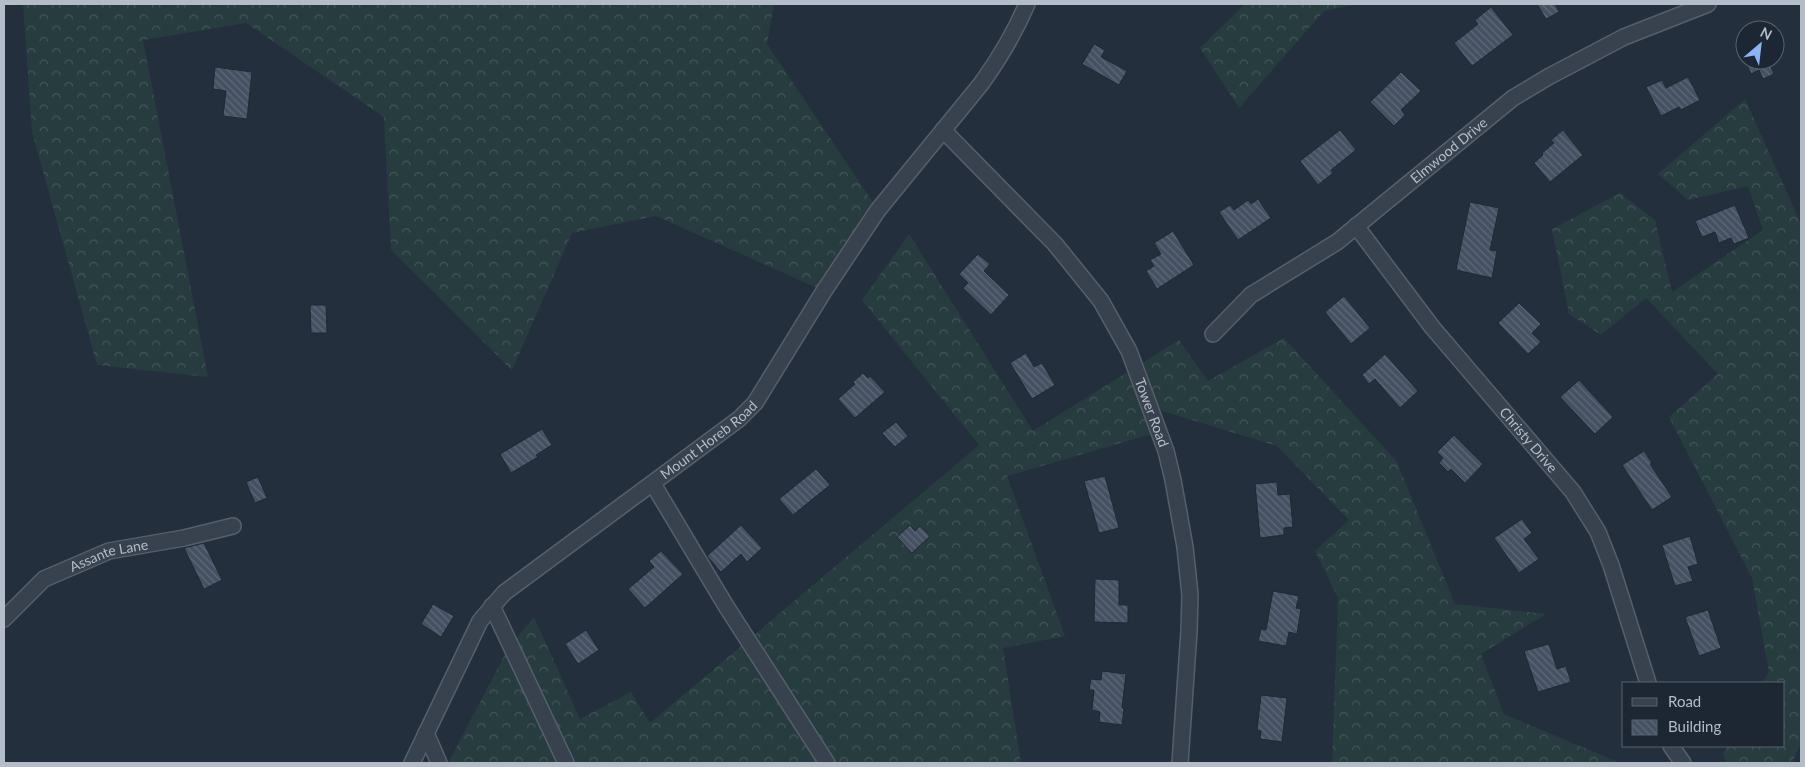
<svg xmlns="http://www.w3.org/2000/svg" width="1805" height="767" font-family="Lato,sans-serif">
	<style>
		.forest { fill: url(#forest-crowns) }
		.building { fill: url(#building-back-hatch); stroke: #1f2835 }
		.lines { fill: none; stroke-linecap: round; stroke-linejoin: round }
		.minor-casing { stroke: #565f6c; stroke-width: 18 }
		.minor { stroke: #38414e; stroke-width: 15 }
		.labels { text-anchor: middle; stroke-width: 4.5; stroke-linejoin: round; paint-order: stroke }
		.street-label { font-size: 14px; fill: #b4bcc9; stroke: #1d2633 }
	</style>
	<defs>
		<pattern id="forest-crowns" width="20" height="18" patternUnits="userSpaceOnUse" patternTransform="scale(1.25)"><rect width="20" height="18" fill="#263c3f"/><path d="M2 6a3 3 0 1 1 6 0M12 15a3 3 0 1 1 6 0" fill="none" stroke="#435659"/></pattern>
		<pattern id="building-back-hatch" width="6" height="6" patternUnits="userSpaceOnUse" patternTransform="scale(1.25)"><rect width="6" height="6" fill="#455162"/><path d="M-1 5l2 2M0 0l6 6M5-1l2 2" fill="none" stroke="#5d6877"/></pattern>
	</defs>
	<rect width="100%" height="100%" fill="#242f3e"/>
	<path class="forest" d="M23,4H774L767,44L878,210L824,291L656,216L572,233L512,370L391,250L384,117L246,23L143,40L208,377L97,365L32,132Z
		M1245,4H1358L1324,11L1239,108L1200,48Z
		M1745,99L1801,224V743L1792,763H1726L1723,753L1727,746H1784V683H1762L1769,672L1752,578L1669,417L1718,374L1646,298L1601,335L1569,314L1552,229L1620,193L1655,220L1672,292L1763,230L1748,186L1688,200L1658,174Z
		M909,234L1033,431L1179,340L1208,381L1284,338L1397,462L1455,604L1546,614L1481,654L1504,714L1620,763H1332L1338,598L1315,551L1349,520L1277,446L1156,409L1162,431L1007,476L1065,636L1003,648L1021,763H448L509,647L534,617L580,719L631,692L650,723L979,445L862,300Z"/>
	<path class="building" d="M1537,4H1555L1559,12L1546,19Z
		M1491,7L1513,35L1472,66L1454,43L1478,24L1475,20Z
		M1094,44L1105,50L1101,57L1127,71L1119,85L1082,64Z
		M1745,60H1782L1770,65L1774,74L1763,79L1759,70L1751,74Z
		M215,67L252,72L247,119L223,116L226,91L213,89Z
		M1401,72L1421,91L1401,110L1405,115L1394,126L1370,102Z
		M1688,77L1700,100L1681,110L1679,107L1661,116L1646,87L1662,80L1666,88Z
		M1340,130L1356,150L1331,170L1333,173L1318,185L1300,161Z
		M1563,130L1583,155L1550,182L1534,163L1543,155L1542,153L1554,143L1551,140Z
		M1258,199L1271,218L1238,240L1219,212L1230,205L1234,210L1248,200L1251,204Z
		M1470,202L1499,208L1490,250L1497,251L1492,278L1456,270Z
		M1735,205L1749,238L1734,244L1731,238L1719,243L1715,232L1702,237L1695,221Z
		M1173,231L1194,265L1157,289L1146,271L1154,266L1150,260L1161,254L1154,243Z
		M978,254L990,264L984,271L1009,295L991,315L963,288L968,283L959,274Z
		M1344,296L1370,328L1351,344L1325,312Z
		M1519,303L1541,324L1532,333L1541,342L1528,354L1498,323Z
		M310,305H326L327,333H311Z
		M1026,353L1034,367L1042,363L1055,385L1032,399L1010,363Z
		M1385,354L1418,391L1400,408L1375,379L1369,384L1362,375Z
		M863,373L868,378L870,376L885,392L855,418L838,399L855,384L853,382Z
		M1579,380L1613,417L1595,434L1560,397Z
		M896,422L908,436L895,447L882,433Z
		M542,429L552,445L536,455L538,457L511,473L500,454Z
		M1454,435L1483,464L1465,483L1451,469L1448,472L1439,463L1443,458L1437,452Z
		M1644,451L1652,463L1650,464L1672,497L1652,510L1622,465Z
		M816,469L830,485L793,515L779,499Z
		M1105,476L1119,528L1099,533L1084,481Z
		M258,477L267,498L255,503L246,482Z
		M1277,482L1278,495L1290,494L1293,527L1284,528V535L1260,538L1255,484Z
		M1522,519L1532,533L1524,539L1539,559L1519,573L1494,538Z
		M741,525L762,548L747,562L741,554L721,572L707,556Z
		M910,525L915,531L920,526L930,536L912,553L897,537Z
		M1690,536L1698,564L1688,567L1693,581L1675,586L1662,545Z
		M204,543L222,580L204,589L184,548Z
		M661,551L683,574L645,608L628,589L654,567L649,561Z
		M1095,579L1119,580V605H1128V623L1094,622Z
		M1273,591L1299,596L1296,608L1301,609L1297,634L1289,632L1286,646L1258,641L1261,629L1266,630Z
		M433,604L454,616L441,637L421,624Z
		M1708,610L1721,648L1699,656L1685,617Z
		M586,630L599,650L578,664L565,644Z
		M1549,644L1557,669L1566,666L1571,682L1538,692L1524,651Z
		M1102,671L1126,674L1122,708H1124L1122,725L1099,722L1100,712L1092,710L1094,690H1089L1091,679L1101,680Z
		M1261,695L1287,698L1282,742L1260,739L1261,731L1257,730Z"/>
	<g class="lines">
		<defs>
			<g id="minor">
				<path id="s1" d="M943,130L1055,244L1101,301L1129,351L1166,451L1173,480L1185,547L1190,595L1189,631L1180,763"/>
				<path id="s2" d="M1356,226L1432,327L1573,492L1598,532L1611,565L1648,683"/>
				<path id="s3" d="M1213,334L1251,295L1337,242L1513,98L1548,77L1624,37L1708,4"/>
				<path d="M653,484L726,606L827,763"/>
				<path d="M492,606L566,763"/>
				<path id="s4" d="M4,619L44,579L109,551L184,538L233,526"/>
				<path d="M426,733L439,763"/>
				<path d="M1671,746L1683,763"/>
				<path id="s5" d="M412,763L480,621L504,593L739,419L755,403L824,291L878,210L981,84C999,59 1015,32 1027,4"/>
			</g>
		</defs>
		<use href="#minor" class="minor-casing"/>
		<use href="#minor" class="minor"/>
	</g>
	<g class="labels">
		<g class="street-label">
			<text dy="5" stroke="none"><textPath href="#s3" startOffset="300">Elmwood Drive</textPath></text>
			<text dy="5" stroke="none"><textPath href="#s1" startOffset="356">Tower Road</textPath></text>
			<text dy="5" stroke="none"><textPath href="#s5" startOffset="450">Mount Horeb Road</textPath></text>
			<text dy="5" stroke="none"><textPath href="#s2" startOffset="275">Christy Drive</textPath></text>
			<text dy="5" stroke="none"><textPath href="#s4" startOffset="126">Assante Lane</textPath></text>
		</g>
	</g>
	<rect width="1805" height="767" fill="none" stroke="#b4bcc9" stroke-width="10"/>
	<rect x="1622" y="682" width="162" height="65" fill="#1d2633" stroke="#59626f"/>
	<rect x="1632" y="698" width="25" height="8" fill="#38414e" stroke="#59626f"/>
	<text x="1668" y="707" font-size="15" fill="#b4bcc9">Road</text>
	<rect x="1632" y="720" width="25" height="15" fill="url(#building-back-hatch)" stroke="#59626f"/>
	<text x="1668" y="732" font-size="15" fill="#b4bcc9">Building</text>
	<g transform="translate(1760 45) rotate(28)"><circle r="24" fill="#1d2633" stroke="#59626f"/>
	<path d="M0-4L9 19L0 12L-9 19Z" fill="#8ab4f8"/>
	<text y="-8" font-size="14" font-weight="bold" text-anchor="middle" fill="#b4bcc9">N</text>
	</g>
</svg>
